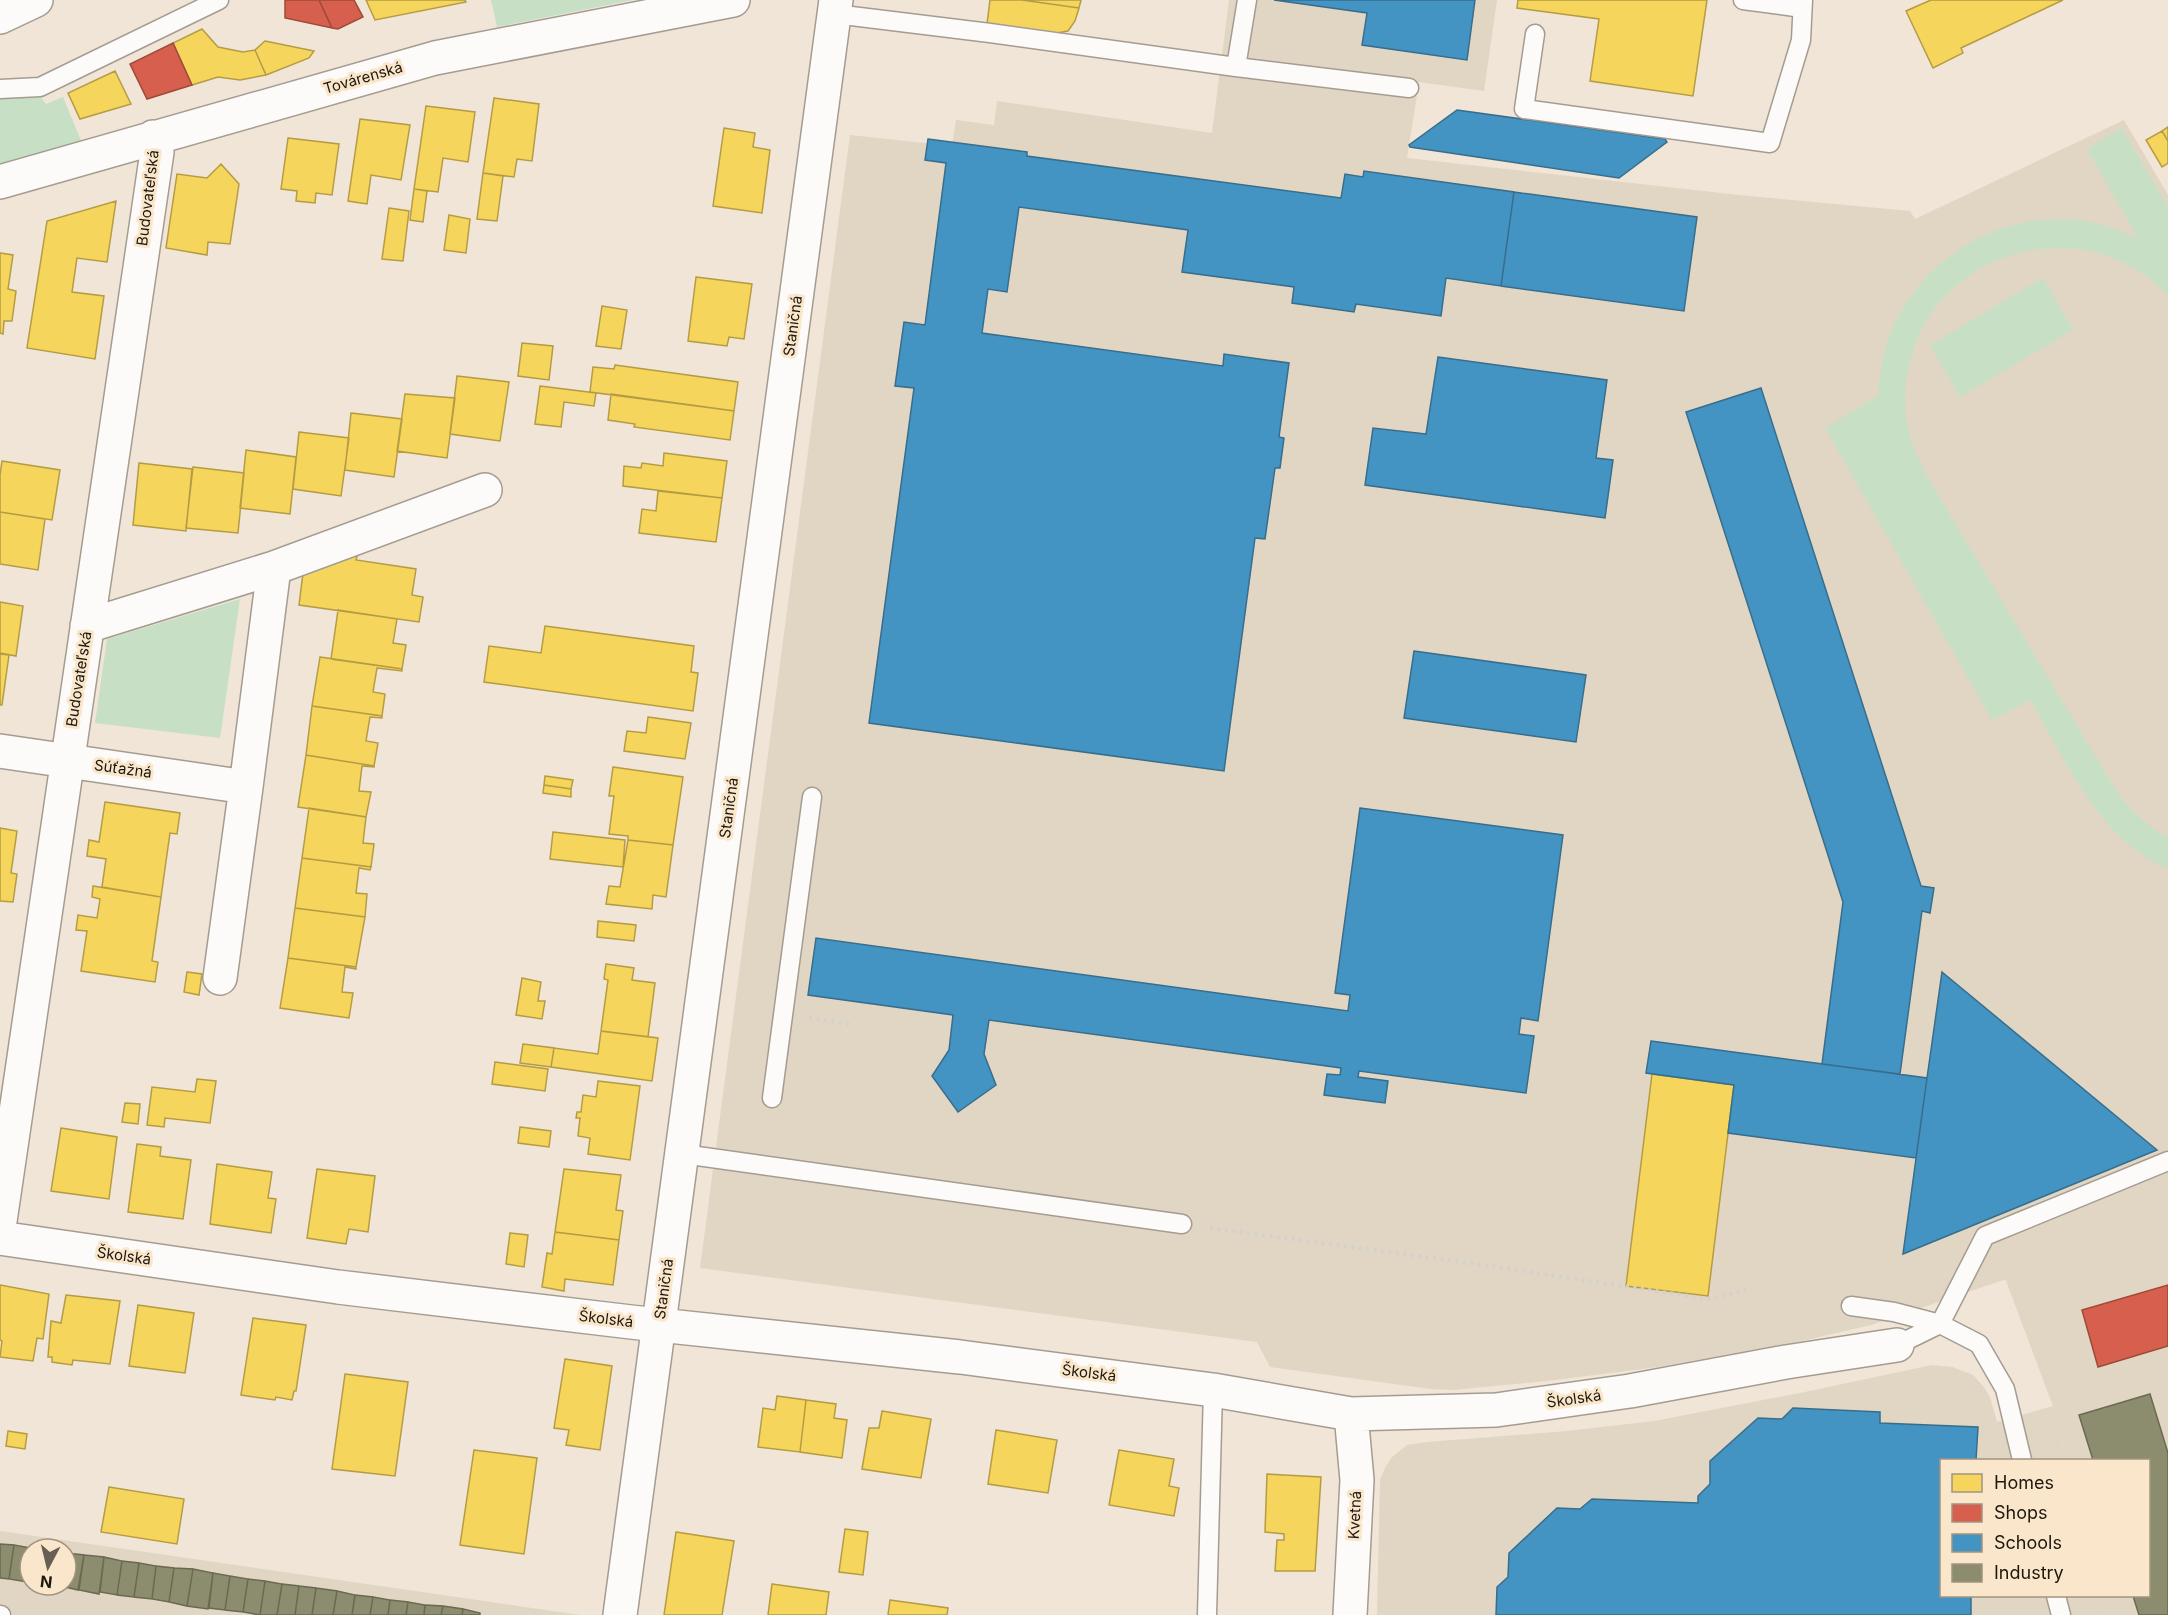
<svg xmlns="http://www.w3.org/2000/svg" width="2168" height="1615" font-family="Inter,sans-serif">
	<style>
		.industrial { fill: #e0d6c3; fill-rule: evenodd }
		.education { fill: #e1d6c3 }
		.green { fill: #c7e0c5 }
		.homes { fill: #f6d55c; stroke: #b59c44; stroke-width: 1.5 }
		.shops { fill: #d6604d; stroke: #9e4a3a; stroke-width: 1.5 }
		.schools { fill: #4393c3; stroke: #386e8c; stroke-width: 1.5 }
		.industry { fill: #8c8c6e; stroke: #6b6951; stroke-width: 1.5 }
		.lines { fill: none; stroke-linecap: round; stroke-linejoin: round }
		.lane-casing { stroke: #a59c91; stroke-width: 21 }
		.street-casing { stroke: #a59c91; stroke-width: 36 }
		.path { stroke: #d4d1cc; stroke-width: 4; stroke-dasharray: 3 4.5; stroke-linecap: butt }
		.lane { stroke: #fdfbf9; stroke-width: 18 }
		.street { stroke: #fdfbf9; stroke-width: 33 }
		.labels { text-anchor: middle; stroke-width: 6; stroke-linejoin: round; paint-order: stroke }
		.street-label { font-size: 15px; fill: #1d170d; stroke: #fae7cb }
	</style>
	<rect width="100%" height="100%" fill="#f0e5d6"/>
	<path class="industrial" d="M2168,1224V1615H2105L2100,1596H2148V1460H2067L2053,1406L2005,1278Z
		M0,1531L580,1615H0ZM30,1549H66V1585H30Z"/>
	<path class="education" d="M1229,0H1497L1484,91L1419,82L1407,158L1739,195L1910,211L1915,219L2124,120L2168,195V1224L1871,1325L1802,1341L1658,1367L1547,1381L1452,1390L1431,1389L1270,1367L1257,1342L700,1268L850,135L952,146L956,120L994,125L997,101L1212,133Z
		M1932,1365L1952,1367L1973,1375L1984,1387L1990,1397L1997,1422L2053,1406L2067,1460H1942V1596H2100L2105,1615H1377L1380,1480L1385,1468L1391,1458L1407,1445L1427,1442L1567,1431L1654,1421L1800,1393Z"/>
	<path class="green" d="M491,0H633L497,27Z
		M40,96L46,104L63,97L82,143L0,169V98Z
		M2122,128L2168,207V296C2145,270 2110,252 2076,249C1977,239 1896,316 1906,417C1908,437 1917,455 1925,473L2117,792C2132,811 2147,826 2168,838V869C2098,839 2067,762 2030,700L1992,720L1825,428L1878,396C1880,376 1882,356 1889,337C1919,257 2005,206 2090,222C2107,225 2122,232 2138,238L2087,149Z
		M2043,278L2073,330L1960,397L1930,345Z
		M240,599L220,738L95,723L107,639Z"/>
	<path class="homes" d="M366,0H465L466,2L375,20Z
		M990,0H1022L1079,8L1075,21L1068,31L1057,33L987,24Z
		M1022,0H1081L1079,8Z
		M1518,0H1707L1693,96L1590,81L1599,19L1517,8Z
		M1931,0H2063L1961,48L1963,53L1933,68L1906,11Z
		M202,29L218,47L243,52L255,50L266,75L240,80L218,77L192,85L173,43Z
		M265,41L314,51L309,58L266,75L255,50Z
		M115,71L131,104L80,119L68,93Z
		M494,98L539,104L532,161L517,159L514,177L483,173Z
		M426,106L475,112L468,162L443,158L438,192L414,189Z
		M360,119L410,125L401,180L371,175L367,204L348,201Z
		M2168,127V141L2162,131Z
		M724,128L755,133L753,147L770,150L762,213L713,206Z
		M2162,131L2168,141V163L2162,167L2146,140Z
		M288,138L339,144L332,195L316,193L315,203L296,201L297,191L281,189Z
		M221,164L239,184L230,244L208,242L207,255L166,248L177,174L207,178Z
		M483,173L503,176L497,221L477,219Z
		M414,189L427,191L423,222L410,220Z
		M116,201L107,262L77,258L72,292L104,296L95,359L27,348L47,221Z
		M389,208L409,211L403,261L382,259Z
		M449,215L470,219L466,253L444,250Z
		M0,253L13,255L8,289L16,291L12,321H4L3,334L0,333Z
		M696,277L752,284L744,339L729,337L727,346L688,341Z
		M602,306L627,310L621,349L596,346Z
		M522,343L553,346L549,380L518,376Z
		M615,365L738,382L734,411L590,392L593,367L614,369Z
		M457,376L509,382L500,441L450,434Z
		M540,386L596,393L594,406L564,402L561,427L535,424Z
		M405,394L455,398L447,458L397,451Z
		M611,394L734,411L730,440L634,427L635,424L608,420Z
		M351,413L402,419L394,477L345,470Z
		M299,432L349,438L341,496L293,489Z
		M246,450L296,457L290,514L240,508Z
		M664,453L727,461L722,498L623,486L624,466L641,468L642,463L663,466Z
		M2,461L60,470L52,520L0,512V475Z
		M139,463L192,469L186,531L133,525Z
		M193,467L244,473L238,533L186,528Z
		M658,491L722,498L716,542L639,533L642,509L656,511Z
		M0,512L45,519L38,570L0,564Z
		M358,552L356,560L416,569L412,595L423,597L419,622L299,605L303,573Z
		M0,602L23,606L16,656L0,653Z
		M338,610L397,619L393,643L406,645L402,669L331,659Z
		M545,626L694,646L691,672L698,673L693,711L484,682L489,646L541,653Z
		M0,654L9,655L2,705H0Z
		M320,657L402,669V671L377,668L373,692L385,694L382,716L312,706Z
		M312,706L382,716V718L370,717L366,741L378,743L374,766L306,755Z
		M648,717L691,723L685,759L624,751L627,731L646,733Z
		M306,755L374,766V767L362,766L359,791L371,792L366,817L298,807Z
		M613,767L683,777L673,845L628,840V836L609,834L614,796H609Z
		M545,776L573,780L571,789L544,785Z
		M544,785L571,789V797L543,793Z
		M105,802L180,813L177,834L170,833L161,897L102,887L106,859L87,856L89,840L99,842Z
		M309,808L366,817L363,843L374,844L371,867L302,858Z
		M0,828L17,831L11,873L17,874L13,902L0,901Z
		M553,832L625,840L623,867L550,859Z
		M628,840L673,845L666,897L653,895L652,909L606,904L609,886L620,887Z
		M302,858L371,867L370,870L359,868L356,893L367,894L365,917L295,908Z
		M93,886L161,897L152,961L158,962L155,982L81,971L87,931L76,930L78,915L97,918L100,899L92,897Z
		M295,908L365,917L356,967L288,958Z
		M598,921L636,925L634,941L597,937Z
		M288,958L356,967V969L345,967L342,992L353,993L349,1018L280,1008Z
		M606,964L634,968L632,980L655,983L648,1037L601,1031L608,980L604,979Z
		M187,972L202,974L199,995L184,992Z
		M522,978L541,982L538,1001H545L542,1019L516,1015Z
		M601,1031L658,1038L652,1081L551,1067L554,1048L598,1054Z
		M523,1044L554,1048L551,1067L520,1063Z
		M495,1062L548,1069L545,1091L492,1084Z
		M1652,1074L1734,1085L1708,1296L1626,1286Z
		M197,1079L216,1081L210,1123L165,1118L164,1127L147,1125L152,1087L195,1092Z
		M598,1081L640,1086L630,1160L588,1154L590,1138L578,1136L580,1118H576L577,1112H581L583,1095L596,1097Z
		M125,1103L140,1104L138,1124L122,1122Z
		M520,1127L551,1131L549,1147L518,1143Z
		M61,1128L117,1137L109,1199L51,1191Z
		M137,1144L161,1147L160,1156L191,1160L183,1219L128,1212Z
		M217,1164L272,1172L268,1198L276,1199L271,1233L210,1224Z
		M317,1169L375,1176L368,1232L349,1229L346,1244L307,1238Z
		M564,1169L621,1175L616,1210L623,1211L619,1240L555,1232Z
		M555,1232L619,1240L613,1285L565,1279L564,1291L542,1287L547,1253L552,1254Z
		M510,1233L528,1235L524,1267L506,1264Z
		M0,1285L49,1294L43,1339L37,1338L33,1361L0,1357L2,1341L0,1340Z
		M66,1295L120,1301L110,1364L73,1360L72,1365L52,1362V1357H48L51,1321L61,1323Z
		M138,1305L194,1313L185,1373L129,1366Z
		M253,1318L306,1325L296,1391H294L292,1400L276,1397L275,1400L241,1395Z
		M565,1359L612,1366L600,1450L566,1445L569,1430L554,1428Z
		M345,1374L408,1382L395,1476L332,1469Z
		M777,1396L806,1400L800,1452L758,1447L763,1408L775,1410Z
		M806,1400L836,1404L834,1418L847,1420L842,1458L800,1452Z
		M882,1411L931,1419L921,1478L862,1469L869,1428H879Z
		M996,1430L1057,1440L1048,1493L988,1484Z
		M8,1431L27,1434L25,1449L6,1446Z
		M474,1450L537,1458L524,1554L460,1545Z
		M1119,1450L1174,1459L1169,1486L1179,1488L1174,1516L1109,1505Z
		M1267,1474L1321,1477L1315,1571H1275L1277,1540H1284V1534L1265,1532Z
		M109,1487L184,1499L177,1544L101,1532Z
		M845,1529L868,1532L863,1575L839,1572Z
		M676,1532L734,1541L722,1615H664Z
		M772,1584L829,1592L826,1615H768Z
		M890,1600L948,1608L947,1615H888Z"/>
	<path class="shops" d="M285,0H319L332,28L285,18Z
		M319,0H354L363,17L338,29L332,28Z
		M173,43L192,85L147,99L130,64Z
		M2168,1285V1346L2098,1367L2082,1310Z"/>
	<path class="schools" d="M1274,0H1475L1467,60L1362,45L1367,13Z
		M1457,110L1665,139L1667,142L1619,178L1410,147L1409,145Z
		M928,139L1027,152V156L1341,198L1345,174L1363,177L1364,171L1514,192L1501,286L1446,278L1441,316L1356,304L1354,312L1292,303L1294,287L1182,272L1188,230L1019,207L1007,292L988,289L982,333L1223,366L1224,354L1289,363L1279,437L1284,438L1280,468H1275L1265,539L1255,538L1224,771L869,723L914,388L895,386L904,322L925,325L946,163L925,160Z
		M1514,192L1697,217L1684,311L1501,286Z
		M1438,357L1607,380L1596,458L1613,460L1605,518L1365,485L1373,428L1426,434Z
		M1761,388L1921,886L1934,888L1930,913L1922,911L1900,1074L1822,1064L1843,902L1686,412Z
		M1414,651L1586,675L1576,742L1404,718Z
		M1360,808L1563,835L1538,1021L1521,1018L1519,1034L1534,1036L1526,1093L1359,1071L1358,1077L1388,1081L1385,1103L1324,1095L1327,1074L1340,1075L1341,1068L989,1020L984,1054L996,1085L958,1112L932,1076L949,1050L953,1015L808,995L816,938L1348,1011L1350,995L1335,993Z
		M1942,972L2157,1150L1903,1254L1927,1078Z
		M1651,1041L1927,1078L1916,1158L1728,1133L1734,1085L1646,1073Z
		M1793,1408L1880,1412V1423L1978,1427L1976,1460H1942V1596H1971V1615H1496L1497,1587L1508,1577L1509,1553L1557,1508L1580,1509L1592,1499L1698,1503V1496L1710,1484V1461L1758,1418L1782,1419Z"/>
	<path class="industry" d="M2150,1394L2168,1453V1615H2139L2133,1596H2148V1460H2093L2079,1415Z
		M0,1544L14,1545L9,1579L0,1578Z
		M14,1545L31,1548L27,1582L9,1579Z
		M66,1553L84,1555L78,1590L61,1586L66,1585Z
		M84,1555L104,1557L99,1594L79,1590Z
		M104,1557L122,1561L117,1595L100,1592Z
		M30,1558V1582H27Z
		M122,1561L139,1563L134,1597L117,1595Z
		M139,1563L156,1566L152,1599L134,1597Z
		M156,1566L174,1568L169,1602L152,1599Z
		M174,1568L193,1569L187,1606L169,1602Z
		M193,1569L213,1573L208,1609L187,1606Z
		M213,1573L230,1576L225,1610L209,1608Z
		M230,1576L248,1579L243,1612L225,1610Z
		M248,1579L265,1581L260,1615L243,1612Z
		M265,1581L282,1584L277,1615H260Z
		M282,1584L299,1586L295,1615H277Z
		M299,1586L316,1588L312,1615H295Z
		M316,1588L337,1591L333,1615H312Z
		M337,1591L355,1595L352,1615H333Z
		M355,1595L373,1597L370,1615H352Z
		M373,1597L390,1600L388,1615H370Z
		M390,1600L408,1602L406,1615H388Z
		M408,1602L425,1605L424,1615H406Z
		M425,1605L443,1606L441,1615H424Z
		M443,1606L463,1609L462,1615H441Z
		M463,1609L480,1613V1615H462Z"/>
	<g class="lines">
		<defs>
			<path id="lane" d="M1247,0L1236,67L1409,88
				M1743,0L1802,8
				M835,14L990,33L1236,67
				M1535,34L1524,109L1770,143L1801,40L1803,0
				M0,89L40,87L219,0
				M772,1098L812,797
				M683,1154L1182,1224
				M1851,1306L1894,1312L1940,1324L1985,1236L2168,1161
				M1897,1345L1940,1324L1979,1344L2005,1389L2022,1460
				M2056,1596L2061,1615
				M0,1615H1
				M1207,1615L1213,1390"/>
			<path id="street" d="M0,17L36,0
				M0,182L435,58L733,0
				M87,626L274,568L485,490
				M0,751L246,787
				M220,978L246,787L274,568
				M0,1221L157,152L153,137
				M0,1238L338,1287L631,1322L960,1357L1213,1390L1351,1414L1496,1410L1630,1391L1786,1362L1897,1345
				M620,1615L836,0
				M1350,1615L1357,1480L1351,1414"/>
		</defs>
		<use href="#lane" class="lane-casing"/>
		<use href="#street" class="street-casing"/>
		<path class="path" d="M809,1018L850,1024
			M1210,1228L1477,1264L1708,1299L1746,1290"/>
		<use href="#lane" class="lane"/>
		<use href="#street" class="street"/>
	</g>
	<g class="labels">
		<g class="street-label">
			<text transform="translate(363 78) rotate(-16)" y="5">Továrenská</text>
			<text transform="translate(148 198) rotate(-83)" y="5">Budovateľská</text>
			<text transform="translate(793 326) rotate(-82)" y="5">Staničná</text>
			<text transform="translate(79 679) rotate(-81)" y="5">Budovateľská</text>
			<text transform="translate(123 769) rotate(8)" y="5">Súťažná</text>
			<text transform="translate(729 808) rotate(-82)" y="5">Staničná</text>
			<text transform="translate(124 1256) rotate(8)" y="5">Školská</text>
			<text transform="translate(664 1289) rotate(-82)" y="5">Staničná</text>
			<text transform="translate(606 1319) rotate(7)" y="5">Školská</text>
			<text transform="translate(1089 1373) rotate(7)" y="5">Školská</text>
			<text transform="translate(1574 1399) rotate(-8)" y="5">Školská</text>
			<text transform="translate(1355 1515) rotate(-87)" y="5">Kvetná</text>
		</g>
	</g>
	<rect x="1940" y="1459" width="210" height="138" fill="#fae7cb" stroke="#a2947f" stroke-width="1.5"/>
	<rect x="1952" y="1474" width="30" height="18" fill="#f6d55c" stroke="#a2947f" stroke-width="1.5"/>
	<text x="1994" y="1489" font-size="18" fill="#1d170d">Homes</text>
	<rect x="1952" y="1504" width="30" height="18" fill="#d6604d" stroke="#a2947f" stroke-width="1.5"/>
	<text x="1994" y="1519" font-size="18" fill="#1d170d">Shops</text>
	<rect x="1952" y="1534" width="30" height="18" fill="#4393c3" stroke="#a2947f" stroke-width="1.5"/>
	<text x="1994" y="1549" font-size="18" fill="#1d170d">Schools</text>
	<rect x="1952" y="1564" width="30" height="18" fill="#8c8c6e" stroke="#a2947f" stroke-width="1.5"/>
	<text x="1994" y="1579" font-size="18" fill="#1d170d">Industry</text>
	<g transform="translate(48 1567) rotate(187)"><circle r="28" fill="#fae7cb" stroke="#a2947f" stroke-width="1.5"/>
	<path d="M0-4.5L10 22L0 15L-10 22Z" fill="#675f53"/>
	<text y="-9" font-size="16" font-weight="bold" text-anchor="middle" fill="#1d170d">N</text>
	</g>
</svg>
